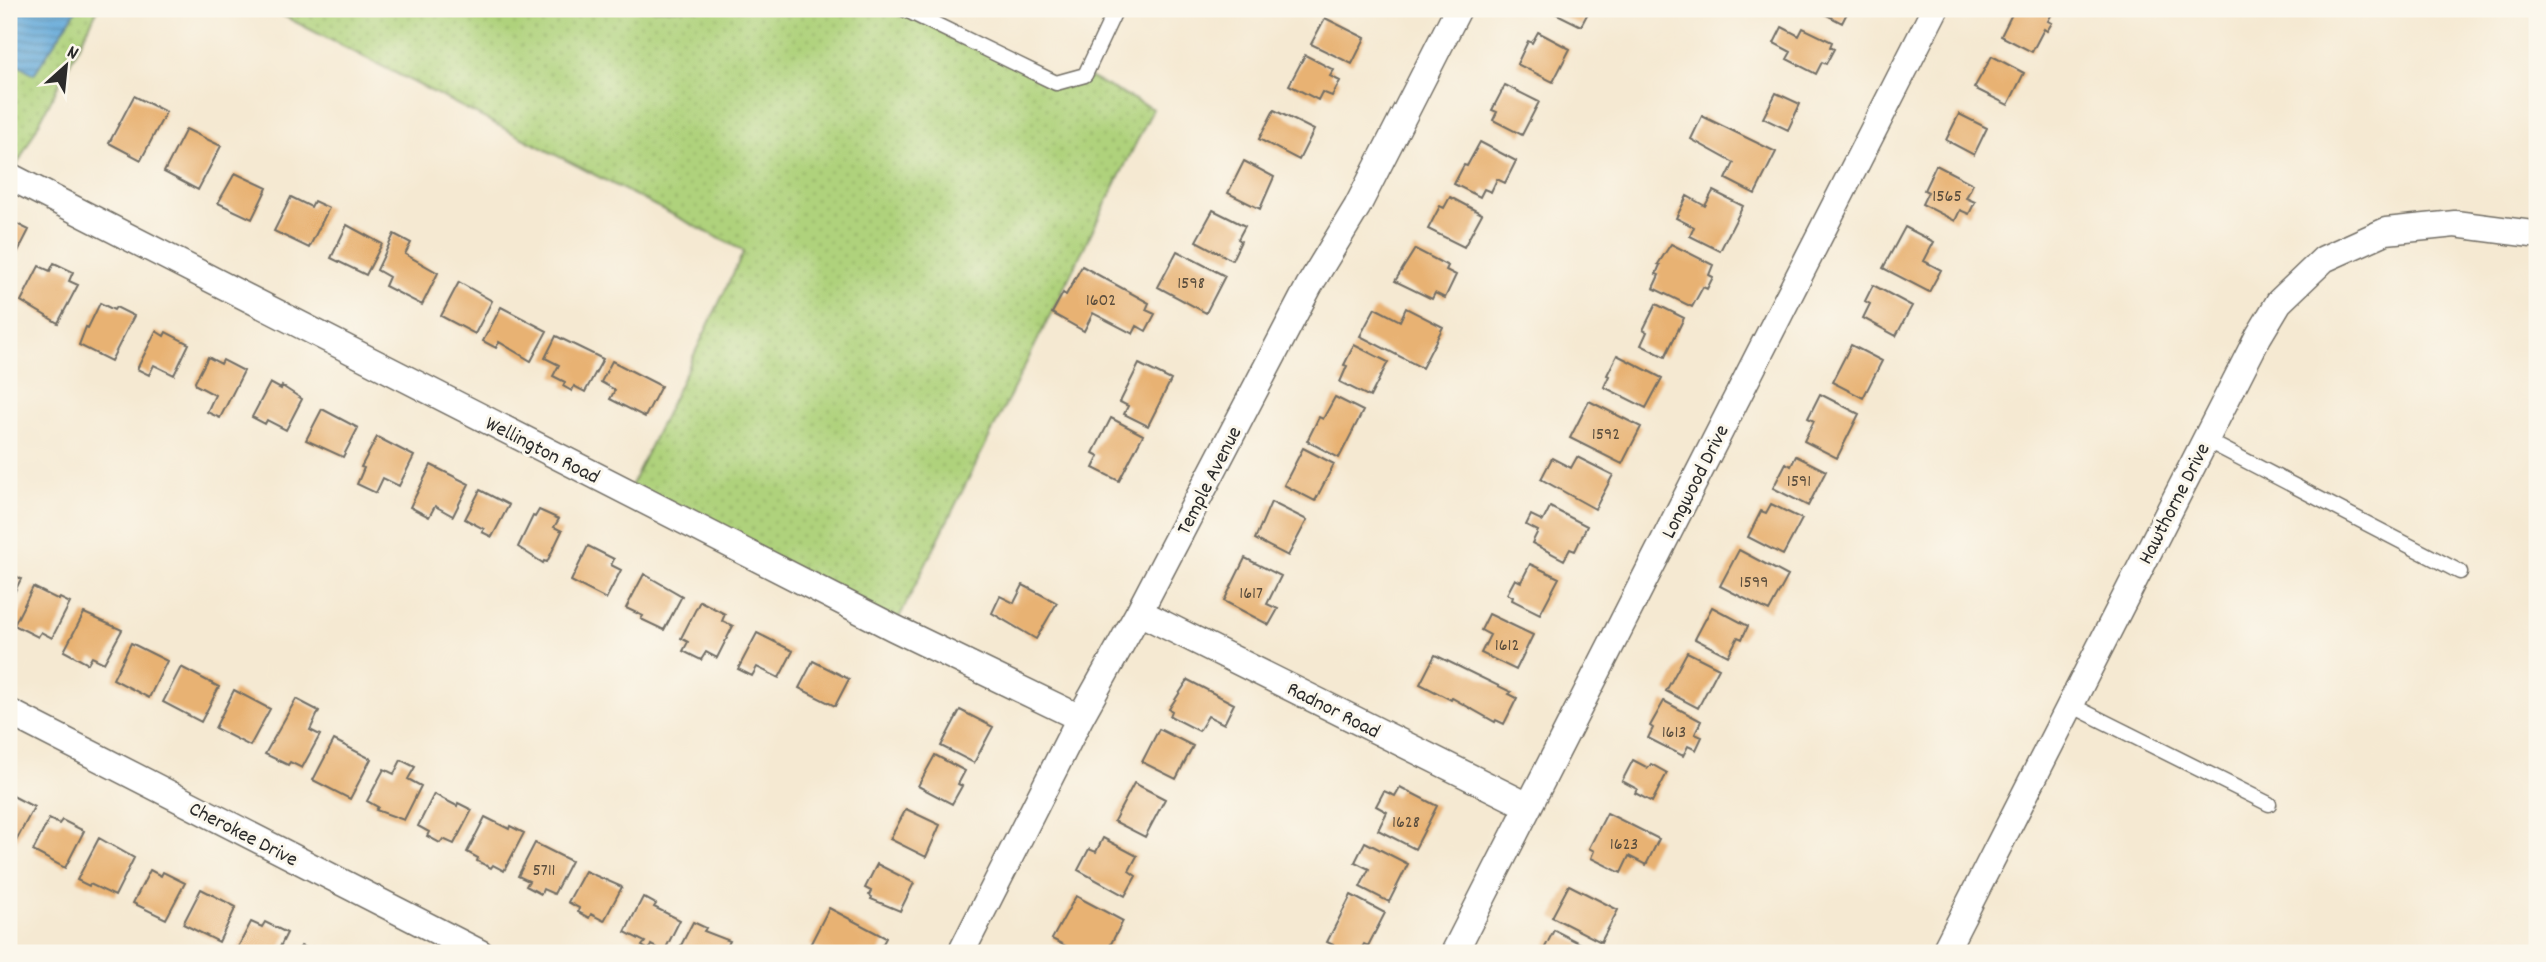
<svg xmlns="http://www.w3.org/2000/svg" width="2546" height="962" font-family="Dekko,sans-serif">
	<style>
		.grass { fill: url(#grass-dots); stroke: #6d7e54; stroke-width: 2 }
		.water { fill: url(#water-rules); stroke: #476a82; stroke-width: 2 }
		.building { fill: #e8b273 }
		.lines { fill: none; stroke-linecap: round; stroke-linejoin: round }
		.service-casing { stroke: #726e65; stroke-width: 17 }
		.minor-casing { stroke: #726e65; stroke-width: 29 }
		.service { stroke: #fff; stroke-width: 14 }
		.minor { stroke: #fff; stroke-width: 26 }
		.labels { text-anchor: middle; stroke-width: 6; stroke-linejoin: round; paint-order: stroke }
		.number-label { font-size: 18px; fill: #5a4d3d }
		.street-label { font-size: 21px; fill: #2b2b2b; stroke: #fbf7ec }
	</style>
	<defs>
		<pattern id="grass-dots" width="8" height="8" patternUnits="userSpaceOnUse" patternTransform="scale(1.75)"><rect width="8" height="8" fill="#afd27c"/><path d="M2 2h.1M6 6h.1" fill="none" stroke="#97b46b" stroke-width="1.8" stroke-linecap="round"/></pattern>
		<pattern id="water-rules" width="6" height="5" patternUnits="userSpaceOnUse" patternTransform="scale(1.75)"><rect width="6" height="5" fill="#63a9d9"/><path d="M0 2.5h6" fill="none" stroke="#528ab0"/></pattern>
	</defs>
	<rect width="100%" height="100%" fill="#fbf7ec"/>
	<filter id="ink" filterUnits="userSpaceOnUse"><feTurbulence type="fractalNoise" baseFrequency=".0143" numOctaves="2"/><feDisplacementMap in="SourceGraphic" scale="14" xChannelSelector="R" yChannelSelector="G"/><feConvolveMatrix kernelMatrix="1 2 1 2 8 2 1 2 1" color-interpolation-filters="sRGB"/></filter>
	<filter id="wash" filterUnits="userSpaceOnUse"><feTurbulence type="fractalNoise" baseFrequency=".00686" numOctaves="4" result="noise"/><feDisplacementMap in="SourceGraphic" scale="28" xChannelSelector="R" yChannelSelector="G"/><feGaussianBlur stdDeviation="1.57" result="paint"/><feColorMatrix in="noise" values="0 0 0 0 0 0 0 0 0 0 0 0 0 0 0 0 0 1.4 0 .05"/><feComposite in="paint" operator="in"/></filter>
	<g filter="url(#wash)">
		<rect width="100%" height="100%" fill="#f5e9d2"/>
		<path class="grass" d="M77,9H98L11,177L9,176V59L34,73Z
			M270,9H904L1056,83L1085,75L1153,109L894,628L628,492L744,251Z"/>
		<path class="water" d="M9,9H77L34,74L9,59Z"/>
		<g id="blocks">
			<path class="building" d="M1547,9H1590L1581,26Z
				M1815,9H1854L1852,12L1848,11L1842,23Z
				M2019,9H2047L2053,12L2048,21L2052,23L2047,31L2044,29L2032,52L2001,36L2014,10L2017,12Z
				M1325,18L1365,38L1352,64L1311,44Z
				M1782,27L1799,36L1803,28L1832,42L1830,47L1834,49L1826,64L1822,62L1816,74L1787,59L1791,52L1774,43Z
				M1538,32L1570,49L1553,82L1517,64L1528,41L1532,43Z
				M1305,55L1334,70L1330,76L1340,81L1332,96L1322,92L1318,100L1289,85Z
				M1992,56L2024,73L2008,105L1974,88Z
				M1505,85L1539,102L1522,135L1493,120L1497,112L1492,110Z
				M1776,93L1800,104L1788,130L1763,118Z
				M134,96L166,112L141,160L109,143Z
				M1274,110L1314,130L1299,160L1259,139Z
				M1959,114L1987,128L1974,155L1946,140Z
				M1702,116L1776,152L1755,194L1726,179L1734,163L1691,139Z
				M186,129L221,146L198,190L164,172Z
				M1480,142L1516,161L1505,183L1497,179L1491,192L1484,189L1480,197L1454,184L1464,165L1467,166Z
				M1244,161L1274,177L1260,209L1228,193Z
				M1936,165L1973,184L1966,198L1975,202L1969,214L1960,210L1955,221L1922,204L1928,192L1924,190Z
				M235,173L267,188L252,219L218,203Z
				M1713,191L1743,206L1720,251L1690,236L1694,227L1676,218L1687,196L1705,206Z
				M291,197L311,207L314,201L329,208L309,248L274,231Z
				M1450,197L1482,214L1464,247L1428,229L1440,206L1444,208Z
				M1213,210L1245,226L1238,239L1241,241L1232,260L1196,241Z
				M11,221L29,230L9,269V225Z
				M347,225L382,244L366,275L331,258Z
				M1905,227L1934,242L1924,261L1941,270L1929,292L1883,268Z
				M394,234L411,243L405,254L438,273L422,305L385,286L389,277L377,270Z
				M1671,244L1713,265L1709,275L1713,277L1707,289L1703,287L1692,307L1653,288L1659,275L1656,274L1660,265L1658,264Z
				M1415,249L1448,266L1446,270L1456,275L1445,298L1435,293L1432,299L1395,281Z
				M1177,251L1225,276L1206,313L1158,287Z
				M54,263L73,272L69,281L78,285L58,323L21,301L39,266L50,271Z
				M1082,266L1149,303L1146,310L1155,314L1146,331L1137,326L1133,334L1093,313L1084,331L1052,313L1063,293L1066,295Z
				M459,282L492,301L475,334L441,316Z
				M1873,285L1912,306L1896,336L1863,318L1870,304L1865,301Z
				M100,303L114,310L116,307L134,316L111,361L79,345L86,327L88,328Z
				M1656,304L1684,318L1665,357L1641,345L1647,332L1643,330Z
				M501,307L547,331L531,361L499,342L496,348L483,341Z
				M1375,308L1400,321L1406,308L1443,327L1422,368L1360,336Z
				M156,331L164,336L166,332L189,344L174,375L154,365L149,375L137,369Z
				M556,336L603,359L585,392L574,386L572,391L563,386L565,382L553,376L559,365L545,358Z
				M1354,345L1388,362L1370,397L1340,382L1347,366L1344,365Z
				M1851,345L1882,361L1863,398L1832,382Z
				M1617,355L1662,378L1646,408L1604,387L1609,376L1607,375Z
				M208,357L221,364L223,360L244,371L220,418L207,412L215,395L196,385L195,382Z
				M612,361L661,386L645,417L610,399L615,390L601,382Z
				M1139,364L1171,380L1148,426L1124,414L1128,406L1120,402Z
				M270,383L281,389L282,386L302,399L286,430L267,420L265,424L252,417Z
				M1820,394L1859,414L1837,458L1804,441L1814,421L1808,418Z
				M1335,397L1363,411L1339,458L1307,441L1319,417L1323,419Z
				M1589,401L1641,427L1622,464L1570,438Z
				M322,409L358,428L343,457L306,440Z
				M1111,418L1143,435L1119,481L1093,468L1099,456L1093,453Z
				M377,437L414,456L399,486L383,478L376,493L357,484L364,468L361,467Z
				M1303,448L1334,464L1315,501L1284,485Z
				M1796,456L1826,471L1808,506L1773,488L1786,463L1791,466Z
				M1577,457L1613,475L1595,509L1541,479L1552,458L1571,468Z
				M431,465L469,484L453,516L435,506L429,517L410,507Z
				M480,490L509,505L492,537L482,532L484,529L465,519Z
				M1271,502L1307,520L1288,556L1255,539Z
				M1771,504L1802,519L1783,555L1748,537L1761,511L1766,513Z
				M1550,507L1587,526L1575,551L1570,549L1564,560L1532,543L1538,531L1526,525L1531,515L1543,521Z
				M539,510L559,519L554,527L562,531L547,562L544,561L543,563L518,547L533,516L535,517Z
				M588,546L614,559L611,565L621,570L606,599L571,581Z
				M1739,550L1788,576L1769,611L1720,586Z
				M1245,558L1281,576L1267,604L1278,609L1269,625L1224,601Z
				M1530,564L1559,578L1540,614L1512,600L1513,597L1507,594L1515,579L1521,582Z
				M9,572L21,579L9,603Z
				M644,574L682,596L664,630L641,619L643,616L626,608Z
				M1023,585L1057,603L1036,639L992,613L1000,596L1014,603Z
				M33,587L59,600L60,598L70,603L52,638L41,632L38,637L14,625Z
				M700,601L725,614L722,621L733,626L717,658L706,652L701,660L683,651L688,642L681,638Z
				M1712,607L1748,626L1742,639L1738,637L1728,656L1695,639Z
				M84,613L122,630L104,663L92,657L88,664L64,651Z
				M1489,614L1533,635L1516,670L1481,653L1490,635L1481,630Z
				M757,633L793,651L779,678L757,667L752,676L738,669Z
				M131,643L167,661L149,698L113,679Z
				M1687,652L1719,668L1698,708L1666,691Z
				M1435,655L1511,692L1509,694L1517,698L1504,724L1496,720L1495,722L1452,698L1451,700L1420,684Z
				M813,661L849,679L835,706L799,688Z
				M181,667L219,687L201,722L163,702Z
				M1188,680L1234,704L1224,724L1208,716L1199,731L1170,716L1172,711L1169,709Z
				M234,690L270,709L250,746L215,728Z
				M296,699L319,711L310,730L320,735L302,768L290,762L288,765L265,754Z
				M1664,701L1701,721L1695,734L1702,737L1696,750L1688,746L1683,756L1648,738L1653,728L1650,726Z
				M960,710L993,727L974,763L941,746Z
				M1159,729L1193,746L1176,779L1142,762Z
				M334,740L371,759L350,799L313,780Z
				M935,755L965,771L958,784L962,786L952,804L918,786Z
				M401,760L415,767L408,779L421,786L404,820L376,810L378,807L367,801L384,769L394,774Z
				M1633,760L1648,768L1651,764L1667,773L1652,802L1635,793L1637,789L1622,781Z
				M1134,783L1165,799L1145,837L1114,821Z
				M1400,787L1437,806L1415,849L1378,830L1387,812L1376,806L1384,791L1395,796Z
				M9,794L34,807L16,841L9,837Z
				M434,794L457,806L458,803L472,810L454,844L443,839L440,843L427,836L429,832L418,826Z
				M906,809L940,825L926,857L890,839Z
				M1607,813L1659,839L1646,865L1629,856L1621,873L1591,858L1594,851L1589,848Z
				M485,817L509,829L510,826L524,833L504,871L493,865L491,868L477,861L478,858L467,852Z
				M49,819L59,824L62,820L84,831L65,868L33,851Z
				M99,838L134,858L115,896L90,884L89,886L77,880Z
				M1103,838L1137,856L1129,871L1136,876L1125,896L1078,870L1089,849L1096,852Z
				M1365,842L1408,864L1389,902L1360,887L1369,869L1355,862Z
				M535,843L571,861L554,894L543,889L541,894L526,886L529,881L518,876Z
				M877,864L914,883L900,911L871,899L872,897L869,895L871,891L865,888Z
				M150,870L161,876L163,872L185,883L166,919L133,903Z
				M585,871L622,887L604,921L591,914L589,918L578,912L579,908L568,902Z
				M1569,885L1618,910L1601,942L1552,917Z
				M201,889L236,907L219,942L183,924Z
				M1351,895L1385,913L1368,946L1364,944L1359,953H1350L1327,942Z
				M1076,896L1123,921L1106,953L1093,948L1090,953H1079L1052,939Z
				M643,897L656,904L654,907L680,920L664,952L651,945L649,950L642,946L645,942L625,932Z
				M829,908L886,938L878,953H827L810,945Z
				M251,922L262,927L265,922L287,933L277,953H235Z
				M693,922L706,928L704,931L730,941L724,953H677Z
				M1554,930L1581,944L1576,953H1542Z
				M301,946L311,951L313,947L324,953H297Z"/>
		</g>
	</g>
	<g filter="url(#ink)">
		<use href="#blocks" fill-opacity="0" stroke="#726e65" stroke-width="2"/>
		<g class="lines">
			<defs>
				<path id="service" d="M904,9L1056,83L1085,75L1116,9
					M2206,440L2460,572
					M2071,705L2269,804"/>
				<path id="minor" d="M9,176L894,628L1080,718
					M1139,612L1528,806
					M9,712L480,953
					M961,953L1080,718L1139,612L1309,286L1357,207L1458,9
					M1454,953L1935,9
					M1944,953L2258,337L2279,302L2324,259L2386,231L2455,224L2532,234"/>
			</defs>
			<use href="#service" class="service-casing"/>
			<use href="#minor" class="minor-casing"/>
			<use href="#service" class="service"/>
			<use href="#minor" class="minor"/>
		</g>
	</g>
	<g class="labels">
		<g class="number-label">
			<text x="1947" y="201">1565</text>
			<text x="1191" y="288">1598</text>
			<text x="1101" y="305">1602</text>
			<text x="1606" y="439">1592</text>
			<text x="1799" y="486">1591</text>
			<text x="1754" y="587">1599</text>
			<text x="1251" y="598">1617</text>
			<text x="1507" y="650">1612</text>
			<text x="1674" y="737">1613</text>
			<text x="1406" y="827">1628</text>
			<text x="1624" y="849">1623</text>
			<text x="544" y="875">5711</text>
		</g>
		<g class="street-label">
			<text transform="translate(543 449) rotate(27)" y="7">Wellington Road</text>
			<text transform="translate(1208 480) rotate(-63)" y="7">Temple Avenue</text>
			<text transform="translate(1694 481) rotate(-63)" y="7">Longwood Drive</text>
			<text transform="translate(2173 503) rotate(-63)" y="7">Hawthorne Drive</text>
			<text transform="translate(1334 709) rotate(27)" y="7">Radnor Road</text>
			<text transform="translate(244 833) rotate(27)" y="7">Cherokee Drive</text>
		</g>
	</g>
	<rect width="2546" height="962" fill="none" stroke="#fbf7ec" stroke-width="35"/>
	<g transform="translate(66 66) rotate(27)" stroke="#fbf7ec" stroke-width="5" paint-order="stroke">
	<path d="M0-5L12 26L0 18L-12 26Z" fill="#2b2b2b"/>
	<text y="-10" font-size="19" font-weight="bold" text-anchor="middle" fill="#2b2b2b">N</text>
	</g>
</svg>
